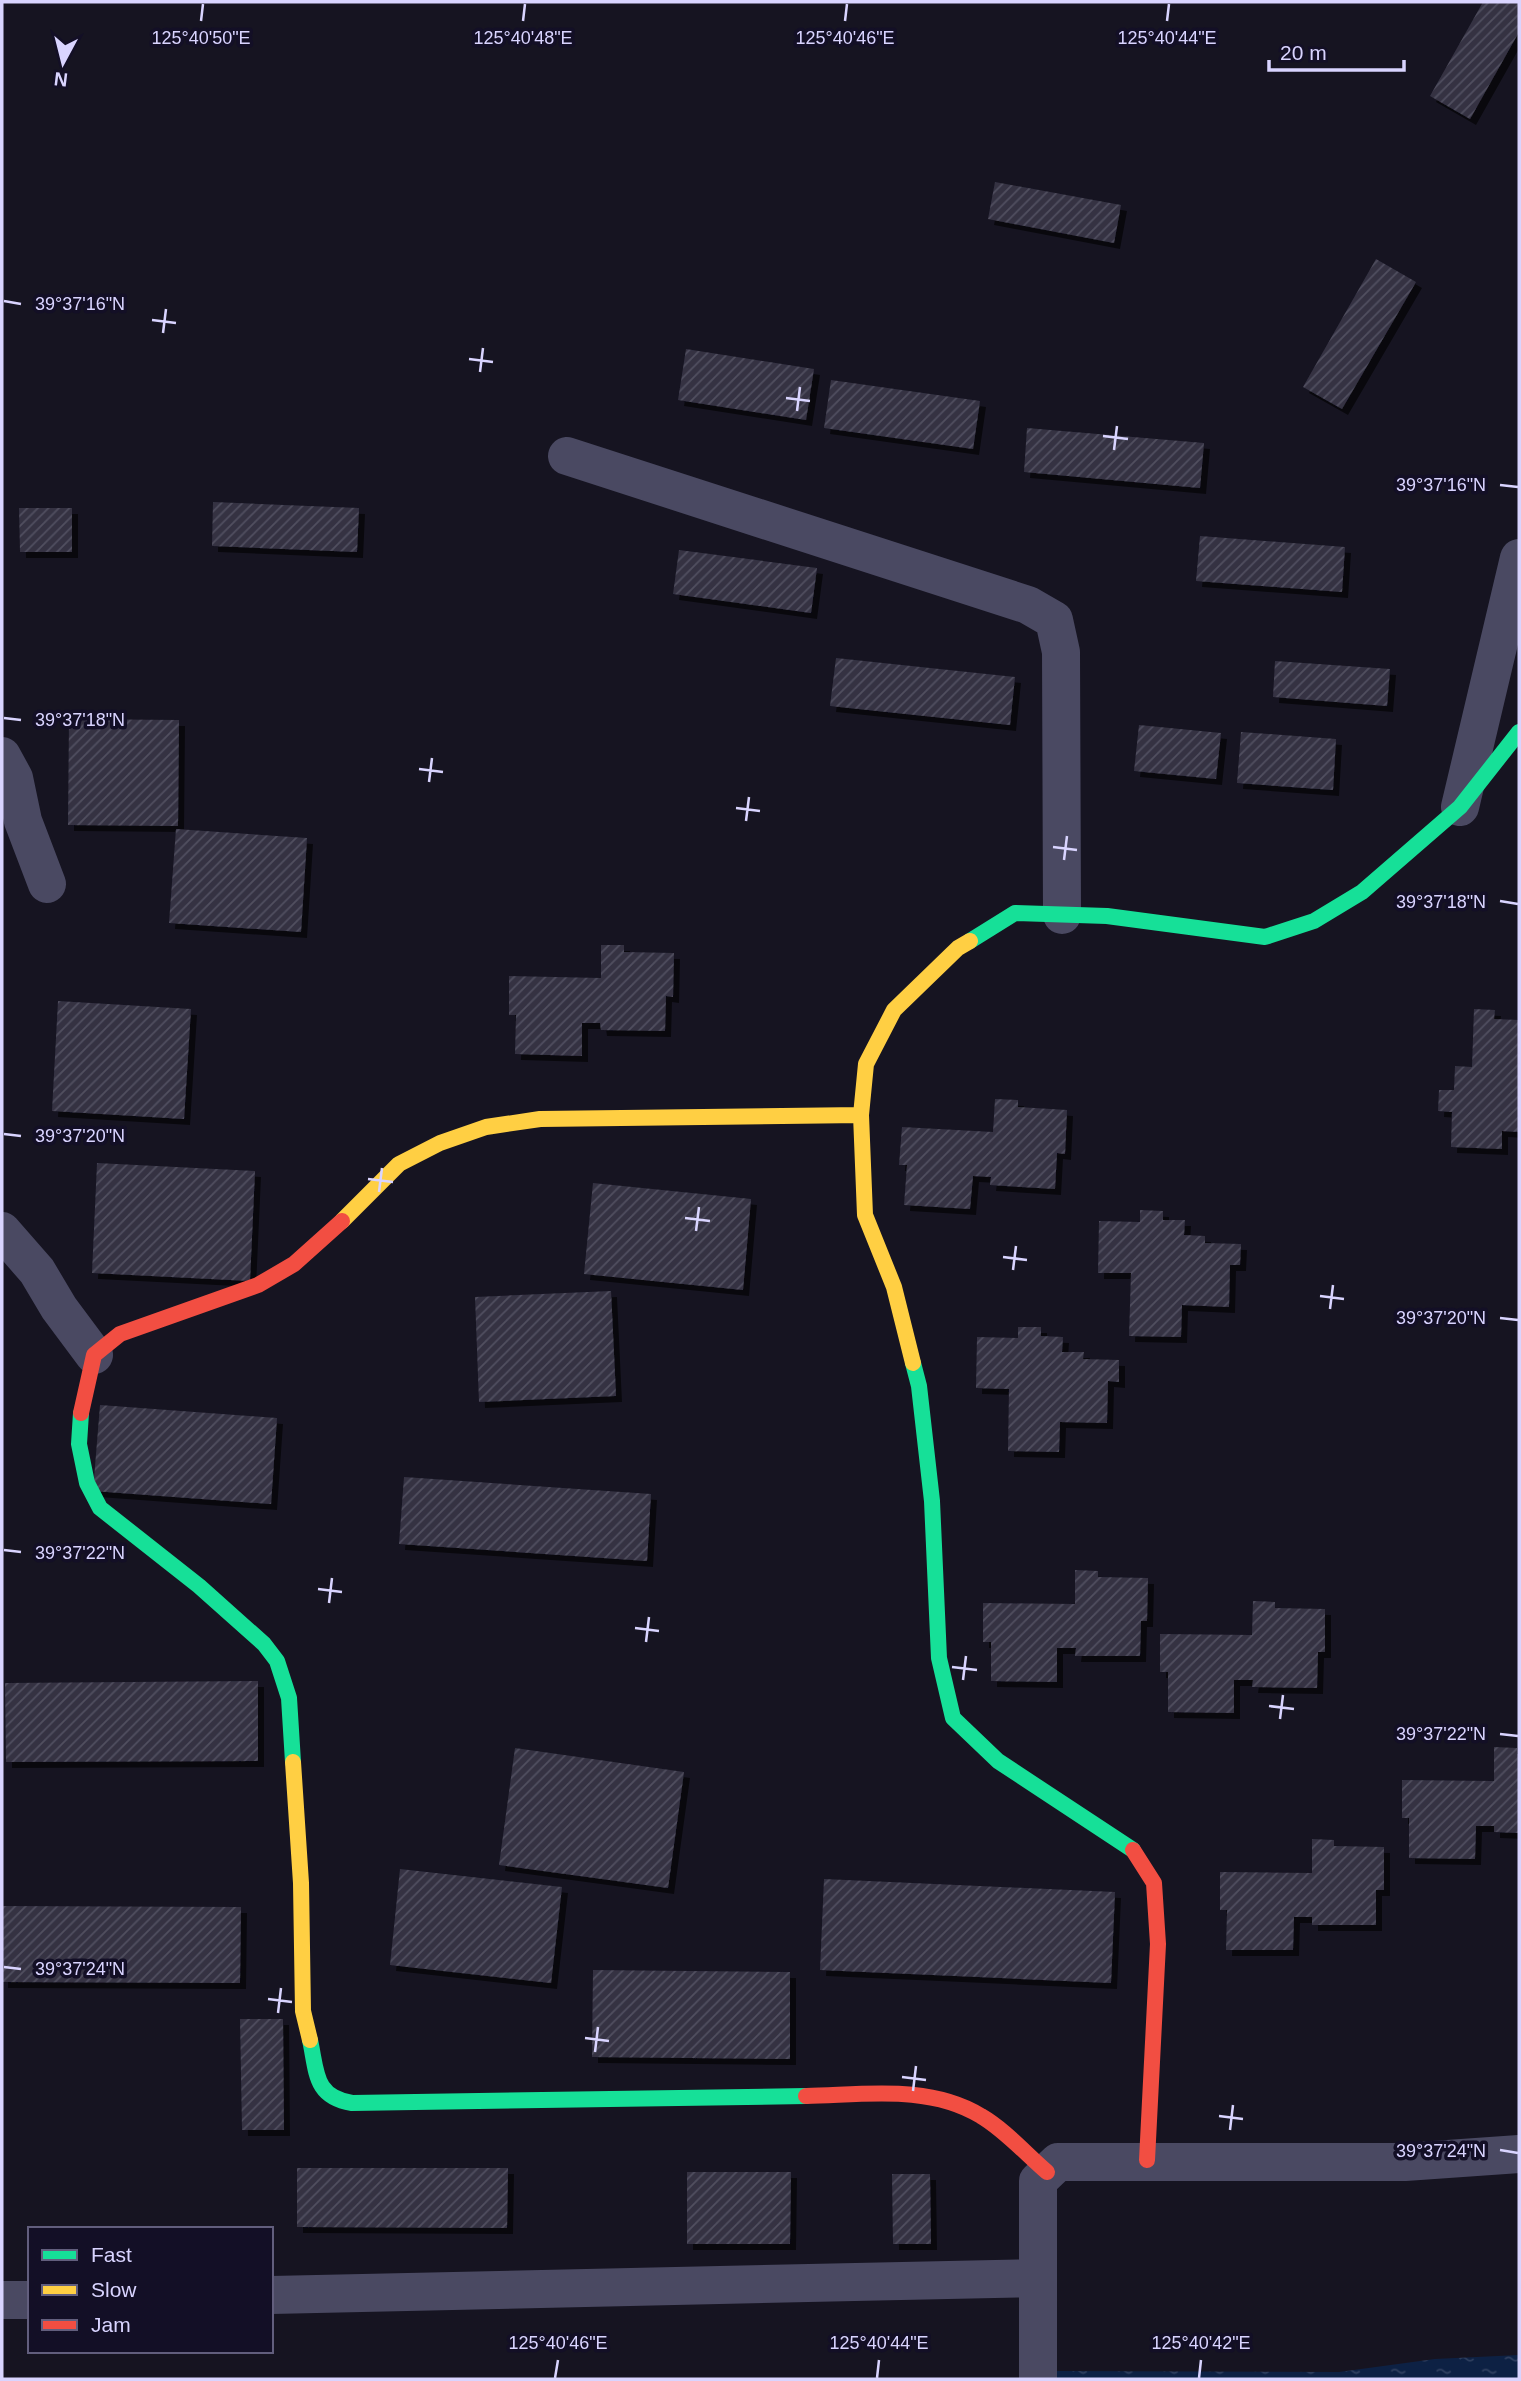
<svg xmlns="http://www.w3.org/2000/svg" width="1521" height="2381" font-family="Arial,sans-serif">
	<style>
		.water { fill: url(#water-ripples) }
		.building { fill: url(#building-hatch); filter: url(#shadow) }
		.lines { fill: none; stroke-linecap: round; stroke-linejoin: round }
		.street { stroke: #4a4962; stroke-width: 38 }
		.fast { stroke: #16e098; stroke-width: 16 }
		.slow { stroke: #ffcf43; stroke-width: 16 }
		.jam { stroke: #f24e42; stroke-width: 16 }
		.ticks { fill: none; stroke: #d9d4ff; stroke-width: 2.5 }
		.ticks-label { font-size: 18px; text-anchor: middle; fill: #d9d4ff; stroke: #130f26; stroke-width: 7; stroke-linejoin: round; paint-order: stroke }
	</style>
	<defs>
		<pattern id="water-ripples" width="26" height="14" patternUnits="userSpaceOnUse" patternTransform="scale(1.75)"><rect width="26" height="14" fill="#0d2144"/><path d="M2 4q2-2 4 0t4 0M15 11q2-2 4 0t4 0" fill="none" stroke="#304060"/></pattern>
		<pattern id="building-hatch" width="6" height="6" patternUnits="userSpaceOnUse" patternTransform="scale(1.75)"><rect width="6" height="6" fill="#343243"/><path d="M-1 1l2-2M0 6l6-6M5 7l2-2" fill="none" stroke="#514f5f"/></pattern>
		<filter id="shadow"><feDropShadow dx="6" dy="6" stdDeviation="0" flood-color="#0009"/></filter>
	</defs>
	<rect width="100%" height="100%" fill="#161421"/>
	<path class="water" d="M1519,2355V2379H1056V2371L1339,2372L1435,2359Z"/>
	<path class="building" d="M1483,2H1519V32L1470,119L1430,96Z
		M995,182L1121,205L1114,243L988,219Z
		M1376,259L1416,282L1342,409L1303,387Z
		M686,349L814,369L806,420L678,400Z
		M831,380L980,401L973,449L824,428Z
		M1027,428L1204,443L1200,488L1024,472Z
		M213,502L359,508L357,552L212,546Z
		M19,508H72V552H20Z
		M1200,536L1345,547L1342,592L1196,581Z
		M679,550L817,568L811,613L673,594Z
		M836,658L1015,677L1010,725L830,706Z
		M1275,661L1390,669L1387,706L1273,697Z
		M69,719L179,720L178,826L68,825Z
		M1139,725L1221,733L1216,779L1134,771Z
		M1241,732L1336,739L1333,790L1237,783Z
		M176,829L307,838L301,932L169,923Z
		M601,945H624V952L674,953L673,997L666,996L665,1031L601,1030L600,1023H582V1056L515,1054L516,1015H509V976L601,978Z
		M58,1001L191,1009L184,1119L52,1111Z
		M1474,1009L1495,1010L1494,1019L1519,1020V1132L1502,1131V1149L1451,1147L1452,1112L1438,1111L1439,1090H1454L1455,1066L1472,1067Z
		M995,1099L1018,1100V1107L1067,1110L1065,1154L1057,1153L1055,1189L990,1185L991,1177L973,1176L970,1209L904,1205L907,1165H899L902,1127L993,1132Z
		M97,1163L255,1171L250,1281L92,1273Z
		M593,1183L751,1199L743,1290L584,1274Z
		M1140,1210L1163,1211V1220H1185L1184,1235L1205,1236V1243L1241,1244L1240,1265H1230L1229,1307L1182,1305L1181,1337L1129,1336L1131,1273H1098L1099,1221L1140,1222Z
		M611,1291L616,1396L479,1402L475,1297Z
		M1018,1327H1041V1336L1063,1337L1062,1352H1084L1083,1359L1119,1360V1382L1108,1381L1107,1423L1060,1422L1059,1452L1008,1451L1009,1389L976,1388L977,1337L1018,1338Z
		M100,1405L277,1418L271,1504L93,1491Z
		M404,1477L651,1494L647,1561L399,1544Z
		M1075,1570L1098,1571V1577L1148,1578L1147,1621H1141L1140,1656H1075L1076,1648H1057V1682L991,1681V1642H983V1603L1075,1604Z
		M1253,1601L1275,1602V1608L1325,1609V1652H1318L1317,1688L1252,1687L1253,1680H1234V1713L1168,1712V1672H1160V1634L1252,1635Z
		M258,1681V1761L6,1762L5,1683Z
		M1494,1747L1517,1748V1754H1519V1833L1494,1832V1826H1476L1475,1859L1409,1858V1818H1402V1780L1494,1781Z
		M515,1748L684,1772L668,1888L499,1865Z
		M1312,1839L1334,1840V1846L1384,1847V1890H1376V1925H1312V1917H1294L1293,1950H1226L1227,1910H1220V1872L1312,1873Z
		M400,1869L562,1887L551,1983L390,1965Z
		M824,1879L1115,1892L1111,1983L820,1970Z
		M2,1906L241,1907L240,1983L2,1982Z
		M593,1970L790,1972V2059L592,2057Z
		M240,2019H283L284,2130H242Z
		M297,2168H508L507,2228L297,2227Z
		M687,2172H791L790,2244H687Z
		M892,2174H930L931,2244H893Z"/>
	<g class="lines">
		<path class="street" d="M567,456L1028,605L1054,620L1061,652L1062,915
			M2,756L14,778L23,821L47,884
			M1460,807L1519,558
			M2,1231L37,1271L59,1308L94,1355
			M271,2295L1038,2278
			M2,2300H30
			M1038,2379V2181L1058,2162H1405L1519,2154"/>
		<path class="fast" d="M970,941L1015,913L1107,916L1265,937L1314,921L1362,892L1460,807L1519,732
			M913,1363L919,1386L932,1501L939,1658L953,1718L998,1761L1133,1850
			M81,1413L79,1444L87,1483L100,1508L199,1586L264,1644L277,1661L289,1698L293,1762
			M310,2040C317,2072 314,2097 352,2103L806,2096"/>
		<path class="slow" d="M342,1221L399,1164L440,1143L486,1127L540,1119L861,1115
			M913,1363L894,1287L865,1215L861,1115L866,1064L894,1010L958,948L970,941
			M293,1762L301,1883L303,2011L310,2040"/>
		<path class="jam" d="M81,1413L94,1355L120,1334L258,1285L294,1264L342,1221
			M1133,1850L1154,1883L1158,1944L1147,2160
			M806,2096C863,2095 929,2084 981,2116C1005,2130 1026,2154 1047,2172"/>
	</g>
	<path class="ticks" d="M201,21L203,4M523,21L525,4M845,21L847,4M1167,21L1169,4M4,301L21,304M152,320L176,323M163,333L166,309M469,359L493,362M480,372L483,348M786,398L810,401M797,411L800,387M1103,436L1128,439M1114,450L1117,426M1500,485L1518,487M4,718L21,720M419,769L443,772M429,782L432,758M736,808L760,811M746,821L749,797M1053,847L1077,850M1064,860L1067,836M1500,901L1518,904M4,1134L21,1136M368,1179L393,1182M379,1192L382,1168M685,1218L710,1221M696,1231L699,1207M1003,1257L1027,1260M1013,1270L1016,1246M1320,1296L1344,1299M1330,1309L1333,1285M1500,1318L1518,1320M4,1550L21,1552M318,1589L342,1592M329,1603L332,1578M635,1628L659,1631M646,1642L649,1617M952,1667L977,1670M963,1680L966,1656M1269,1706L1294,1709M1280,1719L1283,1695M1500,1734L1518,1736M4,1967L21,1969M268,1999L292,2002M278,2013L281,1988M585,2038L609,2041M595,2052L598,2027M902,2077L926,2080M913,2091L916,2066M1219,2116L1243,2119M1230,2130L1233,2105M1500,2150L1518,2153M555,2378L558,2360M877,2378L879,2360M1199,2378L1201,2360"/>
	<g class="ticks-label">
		<text x="201" y="44">125°40'50"E</text>
		<text x="523" y="44">125°40'48"E</text>
		<text x="845" y="44">125°40'46"E</text>
		<text x="1167" y="44">125°40'44"E</text>
		<text x="80" y="310">39°37'16"N</text>
		<text x="1441" y="491">39°37'16"N</text>
		<text x="80" y="726">39°37'18"N</text>
		<text x="1441" y="908">39°37'18"N</text>
		<text x="80" y="1142">39°37'20"N</text>
		<text x="1441" y="1324">39°37'20"N</text>
		<text x="80" y="1559">39°37'22"N</text>
		<text x="1441" y="1740">39°37'22"N</text>
		<text x="80" y="1975">39°37'24"N</text>
		<text x="1441" y="2157">39°37'24"N</text>
		<text x="558" y="2349">125°40'46"E</text>
		<text x="879" y="2349">125°40'44"E</text>
		<text x="1201" y="2349">125°40'42"E</text>
	</g>
	<rect width="1521" height="2381" fill="none" stroke="#d9d4ff" stroke-width="7"/>
	<rect x="28" y="2227" width="245" height="126" fill="#130f26" stroke="#625e7d" stroke-width="2"/>
	<rect x="42" y="2250" width="35" height="10" fill="#16e098" stroke="#625e7d" stroke-width="2"/>
	<text x="91" y="2262" font-size="21" fill="#d9d4ff">Fast</text>
	<rect x="42" y="2285" width="35" height="10" fill="#ffcf43" stroke="#625e7d" stroke-width="2"/>
	<text x="91" y="2297" font-size="21" fill="#d9d4ff">Slow</text>
	<rect x="42" y="2320" width="35" height="10" fill="#f24e42" stroke="#625e7d" stroke-width="2"/>
	<text x="91" y="2332" font-size="21" fill="#d9d4ff">Jam</text>
	<g transform="translate(63 63) rotate(187)" stroke="#130f26" stroke-width="5" paint-order="stroke">
	<path d="M0-5L12 26L0 18L-12 26Z" fill="#d9d4ff"/>
	<text y="-10" font-size="19" font-weight="bold" text-anchor="middle" fill="#d9d4ff">N</text>
	</g>
	<path d="M1269 60v10h135v-10" fill="none" stroke="#d9d4ff" stroke-width="3.5"/>
	<text x="1280" y="60" font-size="21" fill="#d9d4ff" stroke="#130f26" stroke-width="5" paint-order="stroke">20 m</text>
</svg>
